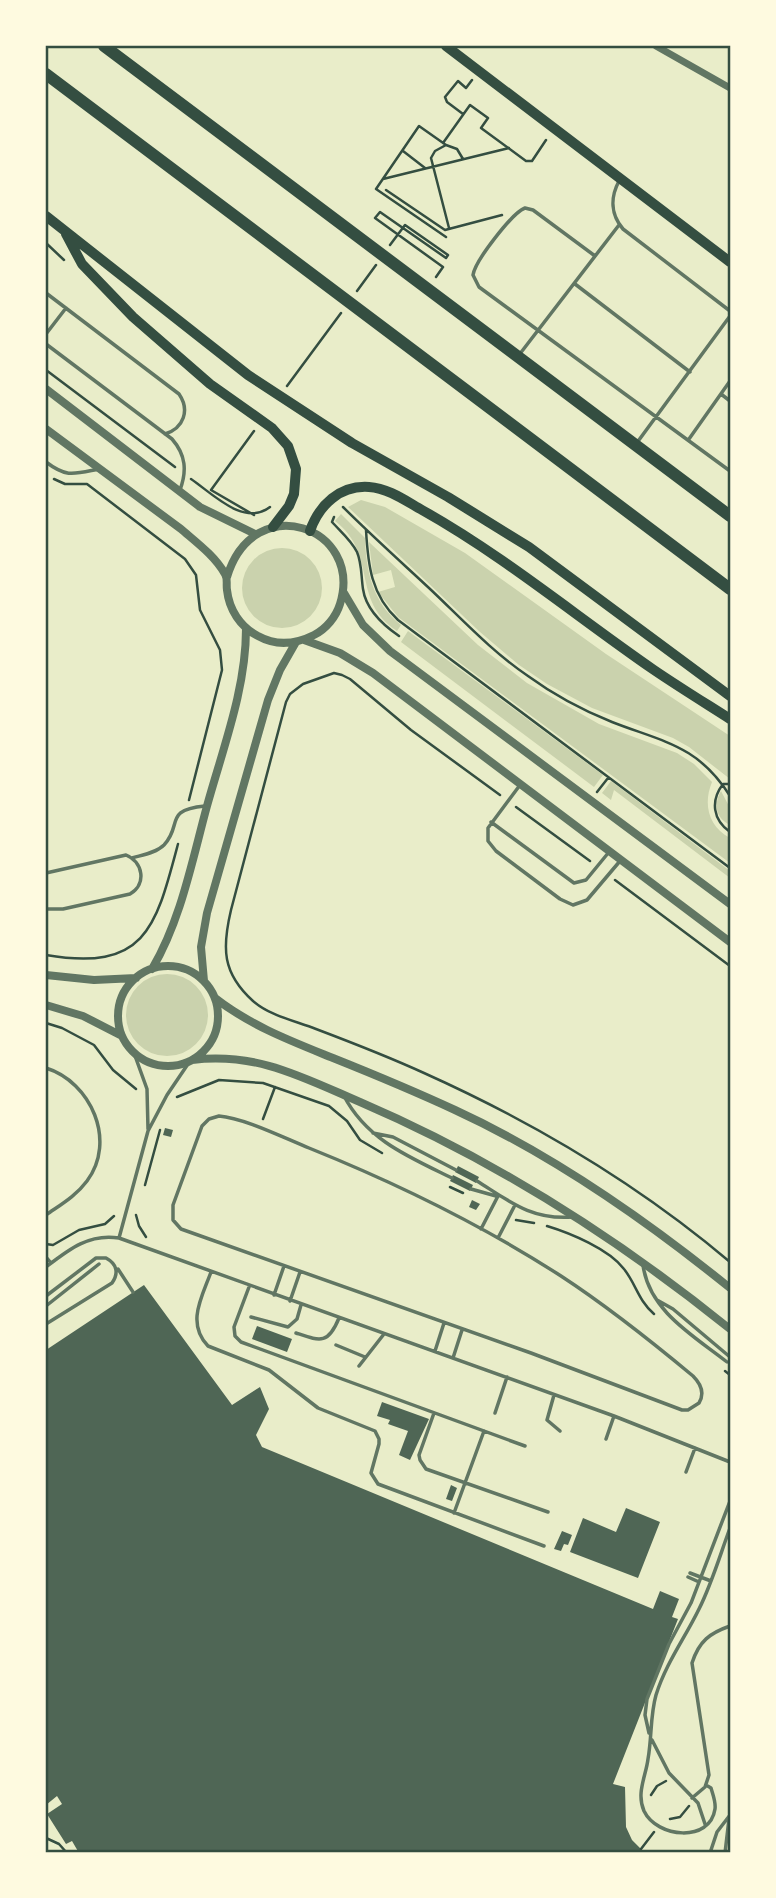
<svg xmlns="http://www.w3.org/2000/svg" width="776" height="1898" font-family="Jost,sans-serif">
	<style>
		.green { fill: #cad2ad }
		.building { fill: #4f6655 }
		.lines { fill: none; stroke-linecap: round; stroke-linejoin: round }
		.path { stroke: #344e41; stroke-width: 2.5 }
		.service { stroke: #617663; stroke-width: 3.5 }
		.minor { stroke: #617663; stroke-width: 7 }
		.tertiary { stroke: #617663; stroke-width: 8 }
		.trunk { stroke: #344e41; stroke-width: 10 }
		.motorway { stroke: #344e41; stroke-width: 12 }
		.neatline { fill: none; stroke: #344e41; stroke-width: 2.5 }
	</style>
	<rect width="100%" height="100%" fill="#e9edc9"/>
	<path class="green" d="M361,500L385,507L465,553L606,654L730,736V779L689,747L673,738L592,708L547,684L519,665L480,632L348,507Z
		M341,514L365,538C366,572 373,603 401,625L397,631C350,600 379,555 335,521Z
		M369,542L478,645L527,683L599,724L677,753L694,764L712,782C703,804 708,826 730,838V863L398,617L378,592L395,587L391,570L373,575Z
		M242 588a40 40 0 1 1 80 0a40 40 0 1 1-80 0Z
		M408,631L603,775L594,787L401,642Z
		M611,781L730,871V878L614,790L611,800L602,793Z
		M721,791L730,808V825C716,818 713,805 721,791Z
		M126 1015a41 41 0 1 1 82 0a41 41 0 1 1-82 0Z"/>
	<path class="building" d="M165,1128L173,1130L171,1137L163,1135Z
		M458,1166L479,1177L476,1183L455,1172Z
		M453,1175L473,1185L470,1191L450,1181Z
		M472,1200L480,1204L476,1210L469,1207Z
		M144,1285L232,1405L260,1387L269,1409L256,1435L262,1447L653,1609L660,1591L679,1599L672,1617L678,1619L613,1784L625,1787L626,1827L632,1840L645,1853H79L72,1841L66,1844L47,1814L62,1804L57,1796L46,1805V1350Z
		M257,1326L292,1339L287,1352L252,1339Z
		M382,1402L429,1419L410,1460L399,1455L408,1431L388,1424L390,1420L377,1416Z
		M451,1485L457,1488L452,1501L446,1499Z
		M626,1508L660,1522L638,1578L570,1552L583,1518L616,1532Z
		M562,1531L572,1535L568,1545L564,1544L561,1551L554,1549Z"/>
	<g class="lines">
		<path class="path" d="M463,114L447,102L445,97L458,81L466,88L472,80
			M443,143L470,105L488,118L481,128L526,161H532L546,140
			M403,151L425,168
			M383,179L509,148
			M386,190L445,230L502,215
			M449,228L431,158L435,151L446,145L457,149L463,159
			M446,237L376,189L419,126L446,145
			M46,243L64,260
			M390,245L405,225L448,255
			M436,277L443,267L375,218L380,212L446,258L448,255
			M357,291L376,265
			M46,370L175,467
			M287,386L341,313
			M254,431L211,490L254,515
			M54,479L65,484H87L185,559L196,575L200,610L220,650L222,670L189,800
			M191,479C213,494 244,527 270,507
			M343,507C371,535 400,561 429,588C461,618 491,651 528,676C554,695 582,710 612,722C663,742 698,745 730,796
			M334,517L332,522C341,532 351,540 357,552C362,564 361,576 363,589C366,610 383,625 399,636
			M366,530C368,565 371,595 398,620L730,868
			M730,784H723C710,801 713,820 730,832
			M597,792L608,778
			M500,795L411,730L350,679L342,675L334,673L303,684L290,694L286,702L231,910C222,948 222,973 253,1001C270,1016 296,1021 316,1029C353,1043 389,1057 424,1073C533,1122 639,1185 730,1262
			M516,807L590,861
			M615,880L730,966
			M46,955C146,972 156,927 178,844
			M46,1023L62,1028L94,1045L113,1070L136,1089
			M177,1097L219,1080L263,1083L329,1106L347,1121L360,1140L382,1153
			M263,1119L275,1087
			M145,1185L160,1130
			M450,1187L463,1193
			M136,1215L139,1226L146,1237
			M516,1220L534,1223
			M547,1226C570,1233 609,1249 624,1269C636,1284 638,1300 654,1314
			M46,1244L53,1245L79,1230L105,1224L114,1216
			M725,1371L730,1375
			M651,1795L657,1786L666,1781
			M670,1819L680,1817L689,1806
			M46,1838L59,1844L67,1853
			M641,1849L654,1832"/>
		<path class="service" d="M619,181C610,198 611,215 623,229L730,311
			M595,256L533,210L525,208C512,213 475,261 473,275L479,287L730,471
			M575,284L690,372
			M46,293L179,394C190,410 184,428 165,434
			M46,334L66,308
			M46,344L172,439C186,455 187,471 180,490
			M519,355L619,225
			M721,394L730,401
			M689,439L730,381
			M636,444L730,316
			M46,462C67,478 74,474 99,469
			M520,785L488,828V841L496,851L560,899L573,905L587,900L620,861
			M491,822L574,883L586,880L609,852
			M132,858C142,855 156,853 164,845C183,825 163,810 205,806
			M46,873L126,855C143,862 147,884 130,894L63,909H46
			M134,1053L147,1089L148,1129
			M46,1068C91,1082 117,1141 87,1181C76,1196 60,1205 46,1215
			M344,1096C367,1140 409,1157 452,1178
			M219,1116C244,1118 284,1138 309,1148C396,1183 482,1225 561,1276C607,1306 651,1341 693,1376C701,1384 705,1393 699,1403L688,1410H682L531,1353L181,1229L173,1220V1205L202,1126L209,1119Z
			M373,1133L393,1137L456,1170
			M477,1181C509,1201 531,1220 572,1217
			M471,1189L496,1196
			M481,1229L498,1196
			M119,1238L148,1131L167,1095L190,1061
			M498,1238L515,1205
			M46,1257L51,1263
			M643,1265C649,1311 694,1336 727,1362
			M46,1267C68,1250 89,1233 119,1238L614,1416L730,1462
			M118,1269L133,1292
			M211,1272C202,1297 186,1323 208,1346L269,1370L318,1408L375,1431L379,1439V1444L371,1473L378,1484L544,1546
			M249,1287L234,1327L235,1336L241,1342L525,1446
			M274,1295L284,1266
			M46,1296L96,1258H106C117,1264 119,1273 112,1283L46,1324
			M657,1300L673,1309L730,1357
			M290,1301L300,1272
			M46,1306L99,1264
			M251,1317L288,1327L297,1319L301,1305
			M296,1333C320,1341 328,1345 339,1318
			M336,1345L365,1357
			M435,1351L444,1323
			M453,1358L462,1330
			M359,1366L384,1334
			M554,1395L547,1420L560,1431
			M434,1413L419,1455L420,1460L426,1469L548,1512
			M495,1413L507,1377
			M606,1439L614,1416
			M686,1472L695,1448
			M454,1513L484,1431
			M690,1573L711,1581
			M688,1577L699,1582
			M649,1733L645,1715L647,1699L669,1644L691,1603L730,1501
			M652,1740L669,1773L698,1803L705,1824
			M706,1785L711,1788C713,1795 716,1802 715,1809C710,1843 657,1838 644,1811C636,1793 646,1776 648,1759C652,1737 650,1716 656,1695C666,1663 685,1638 699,1609C712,1583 720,1555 730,1528
			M692,1798L705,1787L709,1775L692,1663C699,1641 710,1633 730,1626
			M710,1853L717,1832L730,1815
			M725,1853L729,1819"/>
		<path class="minor" d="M656,46L730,88"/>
		<path class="tertiary" d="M46,389L200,507L255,534
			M46,429L181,529C196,542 215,556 225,574C228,579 226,584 227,590C229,609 240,627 258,636C276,646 296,644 314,635C326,629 336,617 340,604C364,527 254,488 227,577
			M344,593L363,625L390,651L730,904
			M304,640L340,653L373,673L730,942
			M118 1016a50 50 0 1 1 100 0a50 50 0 1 1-100 0Z
			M152,969C181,920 192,861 207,806C223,748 246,689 246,629
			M46,975L94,980L136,978
			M204,981L201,947L207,913L268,700L280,670L296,642
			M215,998C251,1026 291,1041 333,1058C373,1074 414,1091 455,1110C553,1155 646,1220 730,1288
			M46,1005L83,1016L122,1036
			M192,1060C257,1052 302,1077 360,1102C495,1160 616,1237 730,1329"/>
		<path class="trunk" d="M446,46L730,262
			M46,216L248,375L352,443L448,497L529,547L730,696
			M66,234L82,264L133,317L210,384L272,428L288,446L296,469L294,494L289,506L273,527
			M310,531C319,505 340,485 369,487C388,488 406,501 422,510C504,556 577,617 654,670C679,687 705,703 730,719"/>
		<path class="motorway" d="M104,46L730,516
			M46,74L730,589"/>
	</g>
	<rect width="776" height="1898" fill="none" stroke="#fefae0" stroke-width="94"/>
	<rect x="47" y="47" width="682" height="1804" class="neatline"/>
</svg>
